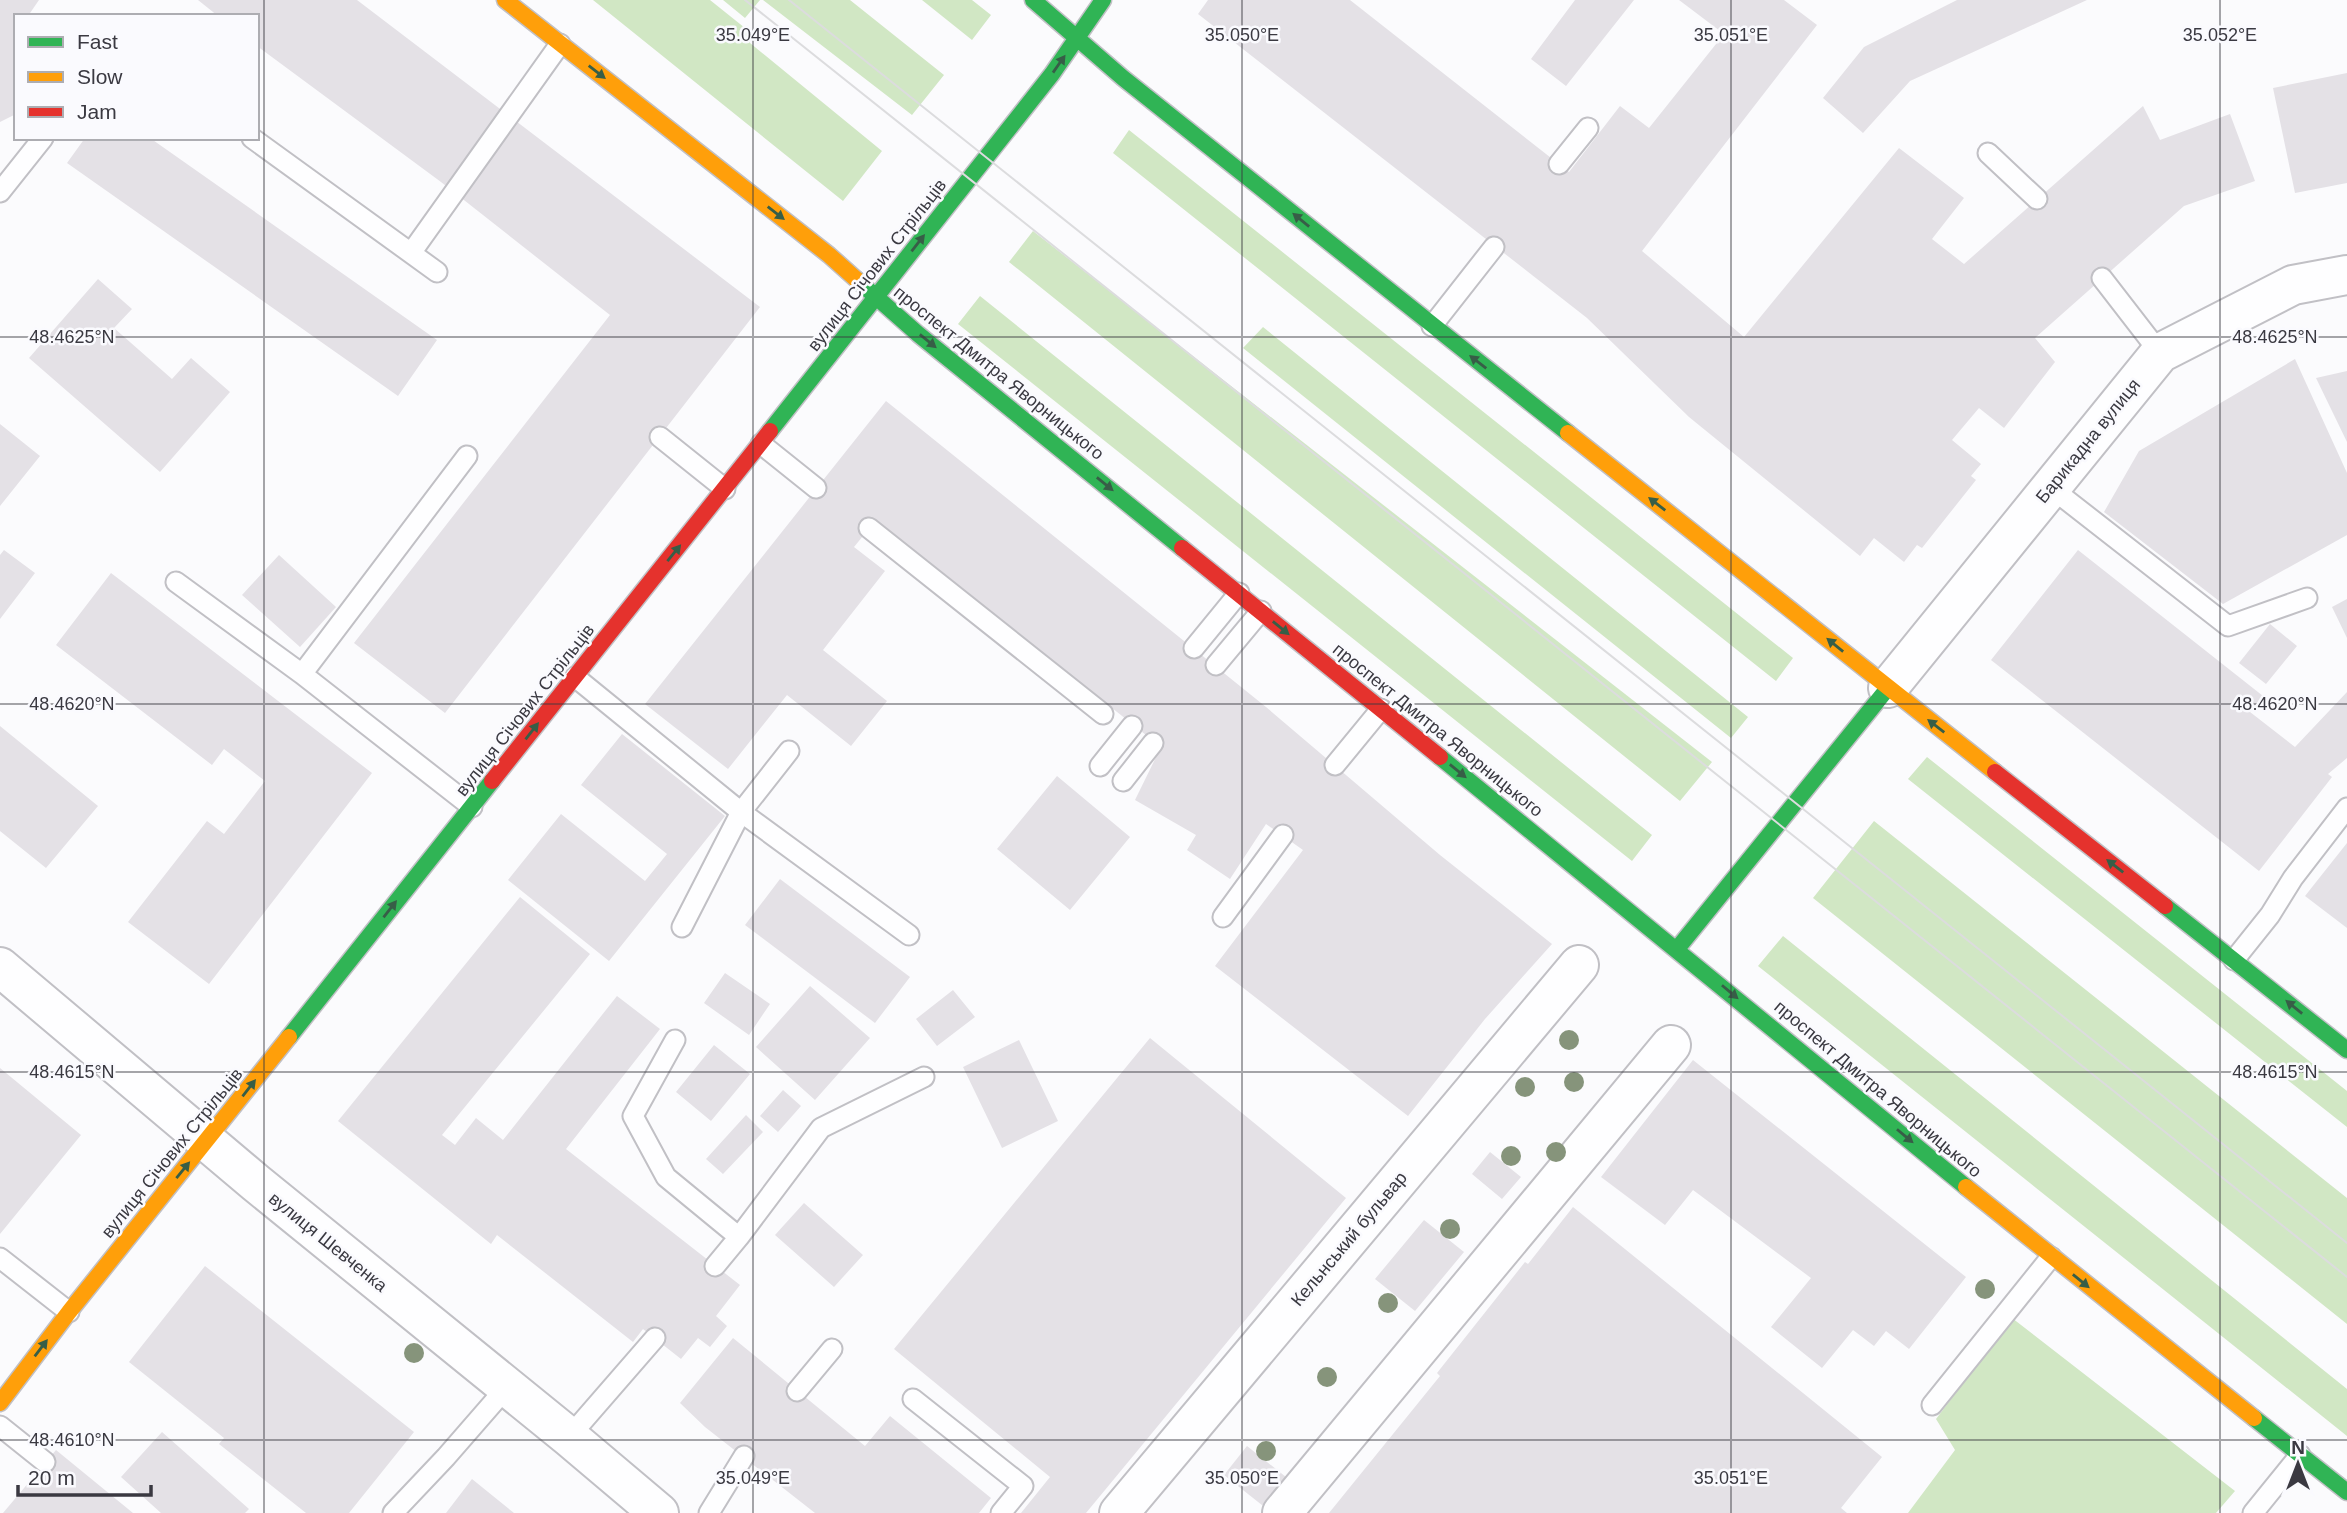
<svg xmlns="http://www.w3.org/2000/svg" width="2347" height="1513" font-family="Arial,sans-serif">
	<style>
		.green { fill: #d1e7c4 }
		.building { fill: #e4e1e6 }
		.lines { fill: none; stroke-linecap: round; stroke-linejoin: round }
		.lane-casing { stroke: #c1c0c5; stroke-width: 23 }
		.street-casing { stroke: #c1c0c5; stroke-width: 42 }
		.fast-casing { stroke: #c1c0c5; stroke-width: 19 }
		.slow-casing { stroke: #c1c0c5; stroke-width: 19 }
		.jam-casing { stroke: #c1c0c5; stroke-width: 19 }
		.lane { stroke: #fefeff; stroke-width: 19 }
		.street { stroke: #fefeff; stroke-width: 38 }
		.fast { stroke: #30b455; stroke-width: 16 }
		.slow { stroke: #ff9f0a; stroke-width: 16 }
		.jam { stroke: #e5322d; stroke-width: 16 }
		.tram { stroke: #dcdcde; stroke-width: 2 }
		.tree { fill: #86947b }
		.oneway { fill: #375e47 }
		.ticks { fill: none; stroke: #3a3941; stroke-width: 2; stroke-opacity: 0.45 }
		.labels { text-anchor: middle; stroke-width: 5; stroke-linejoin: round; paint-order: stroke }
		.street-label { font-size: 18px; fill: #3a3941; stroke: #fafafe }
		.ticks-label { font-size: 18px; text-anchor: middle; fill: #3a3941; stroke: #fafafe; stroke-width: 5; stroke-linejoin: round; paint-order: stroke }
	</style>
	<rect width="100%" height="100%" fill="#fbfbfd"/>
	<path class="green" d="M593,0H710L750,32V43L882,151L843,201Z
		M723,0H760L745,18Z
		M763,0H850L944,75L912,115Z
		M922,0H972L991,15L972,40Z
		M1129,130L1793,658L1776,681L1113,153Z
		M1033,231L1712,762L1680,801L1009,262Z
		M980,296L1652,835L1632,861L958,324Z
		M1263,327L1748,717L1731,738L1243,348Z
		M1927,757L2347,1091V1127L1908,779Z
		M1874,821L2347,1198V1324L1813,898Z
		M1783,936L2347,1389V1436L1758,966Z
		M2012,1318L2235,1491L2216,1513H1908L1955,1450L1936,1419Z"/>
	<path class="building" d="M0,0H39L28,16H16V114L0,122Z
		M198,0H357L760,307L445,713L354,643L610,315L441,182L257,46V16H218Z
		M1208,0H1350L1569,172L1620,106L1649,128L1724,34L1679,0H1784L1817,25L1642,251L1744,337L1899,148L1964,198L1932,239L1964,264L2143,106L2160,140L2230,114L2255,181L2184,206L2035,338L2055,362L2004,428L1979,408L1952,440L1981,464L1971,476L1976,480L1922,548L1917,545L1904,562L1874,538L1860,556L1689,417L1587,318L1198,14Z
		M1575,0H1634L1566,86L1531,59Z
		M1957,0H2087L1910,81L1863,133L1823,98L1864,47Z
		M2347,73V183L2295,193L2273,88Z
		M85,138H150L437,340L398,396L67,163Z
		M98,279L132,309L114,328L172,379L191,358L230,392L160,472L29,358Z
		M2295,359L2347,473V535L2223,604L2104,512L2139,451Z
		M2347,371V442L2316,378Z
		M886,401L1266,707L1440,855L1552,944L1485,1019L1408,1116L1215,966L1303,850L1266,824L1230,879L1187,850L1196,835L1135,800L1161,747L876,520L854,547L885,571L823,650L887,701L851,746L787,695L728,769L645,704Z
		M0,424L40,456L0,506Z
		M4,550L35,573L0,619V555Z
		M2078,550L2263,696L2250,712L2295,747L2347,692V758L2328,774L2332,777L2259,871L1991,660Z
		M279,555L336,607L300,647L242,595Z
		M111,573L372,773L209,984L128,922L207,821L224,834L265,781L224,749L212,765L56,645Z
		M2347,599V638L2332,607Z
		M2270,624L2297,646L2266,684L2239,663Z
		M0,726L98,806L46,868L0,831Z
		M622,734L725,816L609,961L508,880L561,814L645,881L667,854L581,785Z
		M1057,776L1130,837L1070,910L997,849Z
		M2347,843V928L2305,896Z
		M780,879L910,977L875,1023L745,925Z
		M520,897L590,954L442,1135L455,1145L476,1118L503,1140L617,996L660,1029L566,1149L740,1285L716,1316L727,1326L710,1347L698,1338L681,1359L643,1329L633,1342L497,1235L491,1244L338,1121Z
		M725,973L770,1004L749,1035L704,1003Z
		M810,986L870,1038L815,1100L756,1047Z
		M953,990L975,1017L937,1046L916,1019Z
		M1150,1038L1346,1198L1086,1513H1021L1050,1477L894,1349Z
		M1019,1040L1058,1121L1002,1148L963,1067Z
		M714,1045L750,1074L711,1121L676,1092Z
		M1693,1060L1966,1277L1909,1349L1886,1331L1874,1346L1853,1330L1822,1368L1771,1327L1811,1278L1693,1190L1665,1225L1601,1177Z
		M0,1068L81,1135L0,1234Z
		M783,1090L801,1106L778,1132L760,1116Z
		M746,1115L763,1132L723,1174L706,1159Z
		M1490,1152L1521,1177L1502,1199L1472,1174Z
		M804,1203L863,1255L834,1287L775,1235Z
		M1573,1207L1882,1457L1841,1508L1847,1513H1329L1440,1376L1437,1373L1525,1262L1528,1264Z
		M1424,1220L1464,1252L1415,1311L1375,1279Z
		M205,1266L414,1432L349,1513H306L219,1444L224,1438L129,1362Z
		M733,1338L865,1446L890,1416L991,1498L979,1513H815L705,1427L680,1403Z
		M162,1432L249,1509L245,1513H161L121,1477Z
		M1247,1446L1296,1485L1272,1513L1224,1475Z
		M56,1450L133,1513H3Z
		M472,1479L514,1513H446Z"/>
	<g class="lines">
		<defs>
			<path id="lane" d="M252,138L437,272
				M1988,153L2037,199
				M1559,164L1588,128
				M0,192L43,138
				M411,253L560,44
				M2102,278L2160,353
				M1432,326L1494,247
				M660,437L725,489
				M761,444L816,488
				M2050,487L2228,626L2307,598
				M869,528L1103,714
				M176,582L302,674L472,807
				M1194,648L1239,593
				M1216,665L1261,611
				M302,674L467,456
				M575,677L741,812L682,927
				M789,751L741,812L909,935
				M1335,765L1381,709
				M1100,766L1132,726
				M1123,781L1153,743
				M1223,917L1283,835
				M2234,960L2270,915L2293,878L2347,808
				M675,1040L633,1116L666,1177L739,1237L715,1266
				M739,1237L821,1128L924,1077
				M0,1258L69,1312
				M797,1391L832,1349
				M913,1399L1023,1486L1001,1513
				M1932,1405L2051,1257
				M0,1426L45,1462
				M569,1437L655,1338
				M393,1513L446,1457L506,1388
				M709,1513L744,1456
				M2253,1513L2300,1455"/>
			<path id="street" d="M1888,688L2160,353L2293,285L2347,275
				M0,967L256,1183L569,1437L659,1513
				M1119,1513L1579,965
				M1282,1513L1671,1045"/>
			<path id="fast" d="M1033,0L1123,78L1568,433
				M857,280L918,334L1182,548
				M770,431L1052,74L1103,0
				M1440,757L1966,1187
				M2165,906L2347,1050
				M1677,949L1888,688
				M289,1037L492,781
				M2254,1418L2347,1492"/>
			<path id="slow" d="M505,0L829,255L857,280
				M1568,433L1995,772
				M1966,1187L2254,1418
				M0,1403L69,1312L289,1037"/>
			<path id="jam" d="M1182,548L1440,757
				M1995,772L2165,906
				M492,781L770,431"/>
		</defs>
		<use href="#lane" class="lane-casing"/>
		<use href="#street" class="street-casing"/>
		<use href="#fast" class="fast-casing"/>
		<use href="#slow" class="slow-casing"/>
		<use href="#jam" class="jam-casing"/>
		<use href="#lane" class="lane"/>
		<use href="#street" class="street"/>
		<use href="#fast" class="fast"/>
		<use href="#slow" class="slow"/>
		<use href="#jam" class="jam"/>
		<path class="tram" d="M745,0L2347,1277
			M789,0L2347,1243"/>
	</g>
	<g class="tree">
		<circle cx="1569" cy="1040" r="10"/>
		<circle cx="1574" cy="1082" r="10"/>
		<circle cx="1525" cy="1087" r="10"/>
		<circle cx="1556" cy="1152" r="10"/>
		<circle cx="1511" cy="1156" r="10"/>
		<circle cx="1450" cy="1229" r="10"/>
		<circle cx="1985" cy="1289" r="10"/>
		<circle cx="1388" cy="1303" r="10"/>
		<circle cx="414" cy="1353" r="10"/>
		<circle cx="1327" cy="1377" r="10"/>
		<circle cx="1266" cy="1451" r="10"/>
	</g>
	<defs><path id="oneway-solid" d="M-6-.8H1V-3.2L6.5 0L1 3.2V.8H-6Z" transform="scale(1.75)"/></defs>
	<g class="oneway">
		<use href="#oneway-solid" transform="translate(1059 64) rotate(-55)"/>
		<use href="#oneway-solid" transform="translate(597 72) rotate(38)"/>
		<use href="#oneway-solid" transform="translate(776 213) rotate(38)"/>
		<use href="#oneway-solid" transform="translate(1301 220) rotate(-141)"/>
		<use href="#oneway-solid" transform="translate(918 243) rotate(-52)"/>
		<use href="#oneway-solid" transform="translate(928 341) rotate(39)"/>
		<use href="#oneway-solid" transform="translate(1478 362) rotate(-142)"/>
		<use href="#oneway-solid" transform="translate(1105 484) rotate(39)"/>
		<use href="#oneway-solid" transform="translate(1657 504) rotate(-142)"/>
		<use href="#oneway-solid" transform="translate(674 553) rotate(-51)"/>
		<use href="#oneway-solid" transform="translate(1281 628) rotate(39)"/>
		<use href="#oneway-solid" transform="translate(1835 645) rotate(-141)"/>
		<use href="#oneway-solid" transform="translate(1936 726) rotate(-142)"/>
		<use href="#oneway-solid" transform="translate(532 731) rotate(-52)"/>
		<use href="#oneway-solid" transform="translate(1458 771) rotate(39)"/>
		<use href="#oneway-solid" transform="translate(2115 866) rotate(-142)"/>
		<use href="#oneway-solid" transform="translate(390 909) rotate(-52)"/>
		<use href="#oneway-solid" transform="translate(1730 992) rotate(40)"/>
		<use href="#oneway-solid" transform="translate(2294 1007) rotate(-141)"/>
		<use href="#oneway-solid" transform="translate(249 1088) rotate(-52)"/>
		<use href="#oneway-solid" transform="translate(1905 1136) rotate(40)"/>
		<use href="#oneway-solid" transform="translate(183 1170) rotate(-51)"/>
		<use href="#oneway-solid" transform="translate(2081 1281) rotate(39)"/>
		<use href="#oneway-solid" transform="translate(41 1348) rotate(-53)"/>
	</g>
	<path class="ticks" d="M264,0V1513M753,0V1513M1242,0V1513M1731,0V1513M2220,0V1513M0,337H2347M0,704H2347M0,1072H2347M0,1440H2347"/>
	<g class="labels">
		<g class="street-label">
			<text transform="translate(877 265) rotate(-52)" y="6">вулиця Січових Стрільців</text>
			<text transform="translate(999 373) rotate(39)" y="6">проспект Дмитра Яворницького</text>
			<text transform="translate(2088 441) rotate(-51)" y="6">Барикадна вулиця</text>
			<text transform="translate(525 710) rotate(-52)" y="6">вулиця Січових Стрільців</text>
			<text transform="translate(1438 730) rotate(39)" y="6">проспект Дмитра Яворницького</text>
			<text transform="translate(1878 1089) rotate(40)" y="6">проспект Дмитра Яворницького</text>
			<text transform="translate(172 1153) rotate(-51)" y="6">вулиця Січових Стрільців</text>
			<text transform="translate(1349 1239) rotate(-50)" y="6">Кельнський бульвар</text>
			<text transform="translate(328 1242) rotate(39)" y="6">вулиця Шевченка</text>
		</g>
	</g>
	<g class="ticks-label">
		<text x="753" y="41">35.049°E</text>
		<text x="1242" y="41">35.050°E</text>
		<text x="1731" y="41">35.051°E</text>
		<text x="2220" y="41">35.052°E</text>
		<text x="72" y="343">48.4625°N</text>
		<text x="2275" y="343">48.4625°N</text>
		<text x="72" y="710">48.4620°N</text>
		<text x="2275" y="710">48.4620°N</text>
		<text x="72" y="1078">48.4615°N</text>
		<text x="2275" y="1078">48.4615°N</text>
		<text x="72" y="1446">48.4610°N</text>
		<text x="753" y="1484">35.049°E</text>
		<text x="1242" y="1484">35.050°E</text>
		<text x="1731" y="1484">35.051°E</text>
	</g>
	<rect x="14" y="14" width="245" height="126" fill="#fafafe" stroke="#adadb2" stroke-width="2"/>
	<rect x="28" y="37" width="35" height="10" fill="#30b455" stroke="#adadb2" stroke-width="2"/>
	<text x="77" y="49" font-size="21" fill="#3a3941">Fast</text>
	<rect x="28" y="72" width="35" height="10" fill="#ff9f0a" stroke="#adadb2" stroke-width="2"/>
	<text x="77" y="84" font-size="21" fill="#3a3941">Slow</text>
	<rect x="28" y="107" width="35" height="10" fill="#e5322d" stroke="#adadb2" stroke-width="2"/>
	<text x="77" y="119" font-size="21" fill="#3a3941">Jam</text>
	<g transform="translate(2298 1464)" stroke="#fafafe" stroke-width="5" paint-order="stroke">
	<path d="M0-5L12 26L0 18L-12 26Z" fill="#3a3941"/>
	<text y="-10" font-size="19" font-weight="bold" text-anchor="middle" fill="#3a3941">N</text>
	</g>
	<path d="M18 1485v10h133v-10" fill="none" stroke="#3a3941" stroke-width="3.5"/>
	<text x="28" y="1485" font-size="21" fill="#3a3941" stroke="#fafafe" stroke-width="5" paint-order="stroke">20 m</text>
</svg>
